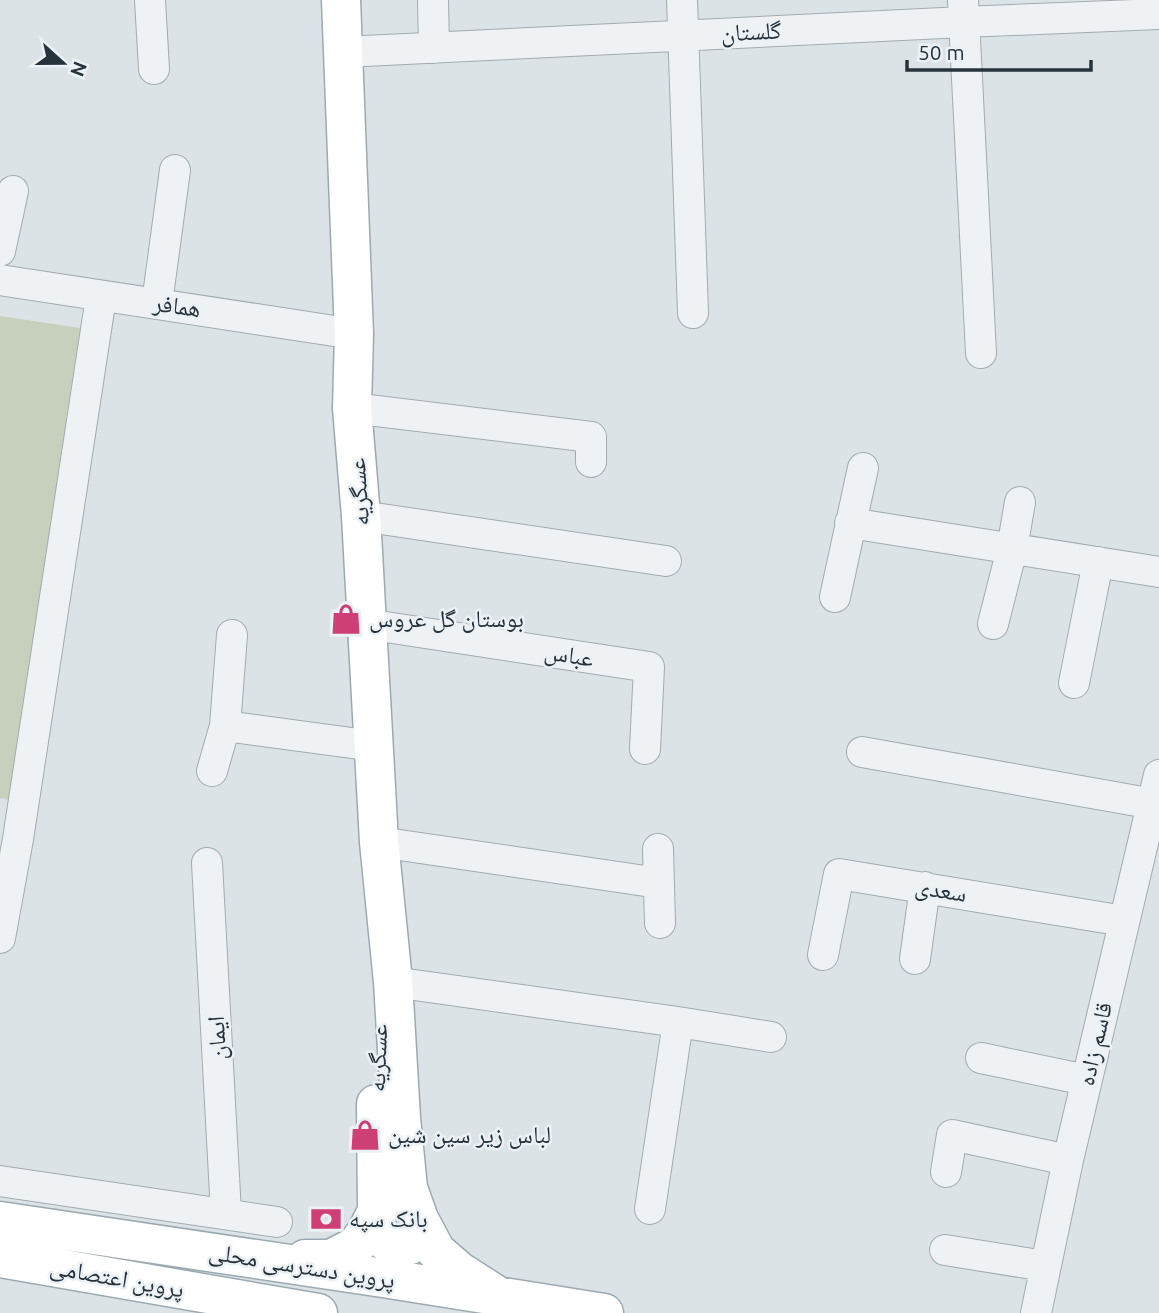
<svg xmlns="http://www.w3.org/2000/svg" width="1159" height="1313" font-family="Ubuntu,'Noto Naskh Arabic',sans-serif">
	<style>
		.green { fill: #c6d0bd }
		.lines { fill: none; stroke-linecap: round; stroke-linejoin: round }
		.minor-casing { stroke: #a2abb0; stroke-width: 32 }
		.major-casing { stroke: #9baab2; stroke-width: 41 }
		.minor { stroke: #eff2f5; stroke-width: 30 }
		.major { stroke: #fff; stroke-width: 38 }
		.labels { text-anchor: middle; stroke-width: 5; stroke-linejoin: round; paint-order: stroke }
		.street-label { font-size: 24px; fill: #26333d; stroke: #ebf1f4 }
		.poi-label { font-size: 24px; fill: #26333d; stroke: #ebf1f4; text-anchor: start }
	</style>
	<rect width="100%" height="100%" fill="#dce3e6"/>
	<path class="green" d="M0,316L80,328L9,800L0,798Z"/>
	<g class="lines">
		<defs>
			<path id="minor" d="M150,0L154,69
				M433,0L434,48
				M682,0L693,313
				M963,0L981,353
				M343,52L964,22L1159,14
				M0,251L13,191
				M0,280L354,334
				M157,303L175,170
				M352,408L591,437V462
				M361,516L666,561
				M850,523L1159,572
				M835,597L863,468
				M366,624L649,667L645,749
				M993,624L1012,549L1020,502
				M232,635L225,726L374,746
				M1074,683L1098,562
				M862,752L1159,805
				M212,771L225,726
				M379,842L659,883
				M658,849L660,923
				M207,863L226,1213
				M0,938L18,839L101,297
				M823,955L839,874L1124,921
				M915,959L925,887
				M393,982L678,1022L771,1037
				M981,1058L1086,1080
				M946,1172L952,1135L1068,1160
				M0,1181L277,1222
				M650,1209L678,1022
				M945,1250L1045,1266
				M1036,1313L1068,1160L1159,775"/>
			<path id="major" d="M341,0L354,334L352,408L361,516L379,842L393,982L401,1118L408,1188L419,1219L436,1251L459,1271L498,1296
				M377,1211C377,1216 376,1224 377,1228C382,1245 396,1247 410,1245L417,1235L419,1219
				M0,1221L383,1278L604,1313
				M0,1258L318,1313
				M305,1259H331L356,1246L367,1231L377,1211L376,1104"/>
		</defs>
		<use href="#minor" class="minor-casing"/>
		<use href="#major" class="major-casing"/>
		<use href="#minor" class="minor"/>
		<use href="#major" class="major"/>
	</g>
	<defs>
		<symbol id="shop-bare" viewBox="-9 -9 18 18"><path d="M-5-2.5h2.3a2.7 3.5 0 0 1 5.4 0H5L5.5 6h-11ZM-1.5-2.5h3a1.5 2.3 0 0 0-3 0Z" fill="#ce3f75" stroke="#ebf1f4" stroke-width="2.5" paint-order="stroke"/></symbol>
		<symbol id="bank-bare" viewBox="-9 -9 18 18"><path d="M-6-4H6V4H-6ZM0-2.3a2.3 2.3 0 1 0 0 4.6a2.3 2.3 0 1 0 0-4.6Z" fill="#ce3f75" stroke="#ebf1f4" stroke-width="2.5" paint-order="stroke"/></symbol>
	</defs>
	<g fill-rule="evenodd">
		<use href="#shop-bare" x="324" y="597" width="44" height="44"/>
		<use href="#shop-bare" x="343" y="1113" width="44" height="44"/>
		<use href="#bank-bare" x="304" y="1197" width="44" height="44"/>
	</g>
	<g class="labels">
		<g class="street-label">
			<text transform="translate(751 32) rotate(-3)" y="8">گلستان</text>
			<text transform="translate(177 306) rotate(8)" y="8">همافر</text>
			<text transform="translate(359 492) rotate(-94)" y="8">عسگریه</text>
			<text transform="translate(569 655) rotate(9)" y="8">عباس</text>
			<text transform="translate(941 890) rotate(9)" y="8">سعدی</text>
			<text transform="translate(217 1038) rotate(-93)" y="8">ایمان</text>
			<text transform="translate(1095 1044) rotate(-77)" y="8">قاسم زاده</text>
			<text transform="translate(378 1058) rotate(-88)" y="8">عسگریه</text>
			<text transform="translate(302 1266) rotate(9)" y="8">پروین دسترسی محلی</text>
			<text transform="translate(117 1278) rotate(10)" y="8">پروین اعتصامی</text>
		</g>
		<g class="poi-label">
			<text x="369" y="627">بوستان گل عروس</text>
			<text x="388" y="1143">لباس زیر سین شین</text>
			<text x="349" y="1227">بانک سپه</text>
		</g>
	</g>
	<g transform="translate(63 63) rotate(111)" stroke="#ebf1f4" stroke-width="5" paint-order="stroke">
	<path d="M0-5L12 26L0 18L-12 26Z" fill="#26333d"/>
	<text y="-10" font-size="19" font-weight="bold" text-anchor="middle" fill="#26333d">N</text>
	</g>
	<path d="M907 60v10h184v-10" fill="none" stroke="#26333d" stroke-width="3.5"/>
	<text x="918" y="60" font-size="21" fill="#26333d" stroke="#ebf1f4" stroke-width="5" paint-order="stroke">50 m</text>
</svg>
